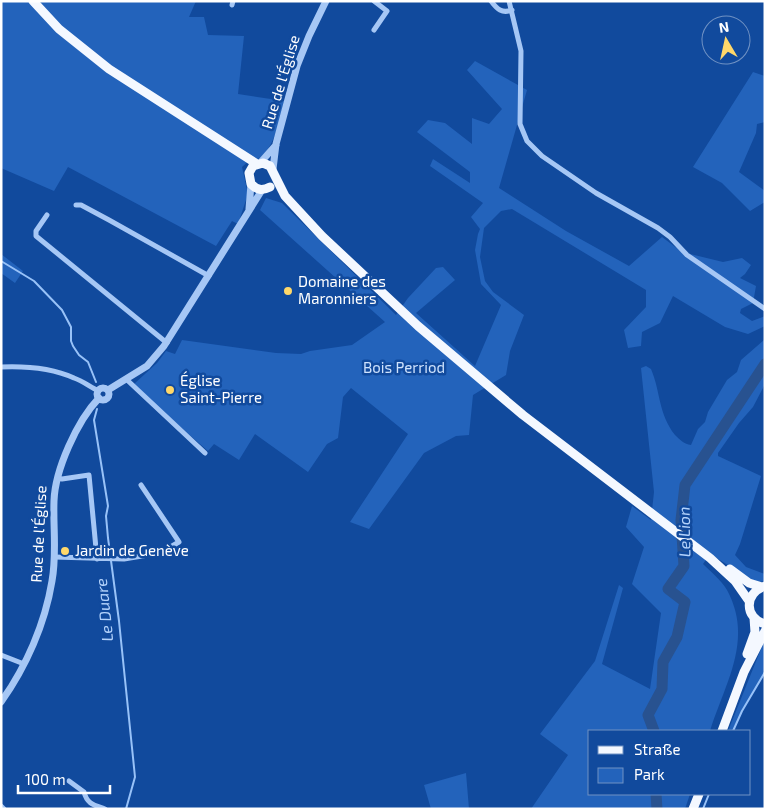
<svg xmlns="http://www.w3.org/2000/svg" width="766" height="810" font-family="'Exo 2',sans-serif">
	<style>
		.green { fill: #2363bb }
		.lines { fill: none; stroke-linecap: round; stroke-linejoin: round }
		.stream { stroke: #98c2f8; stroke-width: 2 }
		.river { stroke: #285290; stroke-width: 11 }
		.minor { stroke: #a6c7f5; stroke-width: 5 }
		.tertiary { stroke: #a6c7f5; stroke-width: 7 }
		.primary { stroke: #f4f8ff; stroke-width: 9 }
		.poi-dot { fill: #ffd86a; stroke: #114a9d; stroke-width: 2 }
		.labels { text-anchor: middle; stroke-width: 5; stroke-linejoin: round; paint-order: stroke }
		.street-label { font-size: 15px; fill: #fff; stroke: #114a9d }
		.poi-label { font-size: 15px; fill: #fff; stroke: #114a9d; text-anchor: start }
		.park-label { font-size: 15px; fill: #cfe3fe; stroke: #114a9d }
		.water-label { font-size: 16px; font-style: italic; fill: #b3d2fb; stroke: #114a9d }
	</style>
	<rect width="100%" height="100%" fill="#114a9d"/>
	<path class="green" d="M1,1H196L189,17H204L208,35L244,36L238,94L284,101C279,120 275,150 256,160L251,159L242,167L248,194L238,224L232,221L216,246L68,167L54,191L1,168Z
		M475,61L527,90L499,188L566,231L629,266L662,237L682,252L723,262L742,258L751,265L745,274L740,278L756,286L753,303L741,309L740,313L752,321L765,316V326L748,334L725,327L673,296L660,323L642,332L641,346L628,348L624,330L646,307V290L512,209L501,211L484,228L480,257L485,281L493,292L524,315L510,351L506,375L473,395L469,435L456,436L424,453L369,529L350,522L408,434L351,388L343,397L338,438L327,444L308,472L255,434L239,460L214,444L208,451L147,398L134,384L157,363L166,351L175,354L182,340L276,353L301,354L310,351L352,345L385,322L260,210L266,198L282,203L396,315L408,298L436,268L443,267L455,280L416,313L475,366L501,305L481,284L475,250L478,234L480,229L471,217L483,203L430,166L433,159L470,183V172L417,132L428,120L445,123L472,144V118L489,124L502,109L467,70Z
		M753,72L765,76V122L757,124L756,133L739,172L765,191V202L750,211L722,183L693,167Z
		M1,254L23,271L15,283L1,273Z
		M765,339V384L753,407L739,423L718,453V456L761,476L740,544L735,555L746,567L765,574V581L758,582L752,580L710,554L703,564C711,572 721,580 727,590C754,640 725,683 710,731H590V794H690L685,809H531L568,755L540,734L595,661L619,585L623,588L602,664L650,689L661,613L632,584L644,547L626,527L632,506L651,520L654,492L641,368L646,366L651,369C661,393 658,413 675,435C680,440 684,444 691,445L698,429L705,422L708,412L727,380L737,372L741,360Z
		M765,639V672L742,710L733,731H728Z
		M466,773L469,809H431L424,785Z"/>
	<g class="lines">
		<path class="stream" d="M1,261L34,281L62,310L71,327V341L73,346L79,355L88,362L96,382
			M97,409L94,420L108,506L106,516L108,538L119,621L135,777L126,809
			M733,731L742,711L765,672
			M703,809L709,794"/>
		<path class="river" d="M654,731L648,715L662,689L663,662L677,637L685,602L668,589L684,566L681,520L685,485L765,364
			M656,794L657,809"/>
		<path class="minor" d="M374,1L387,11L374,30
			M491,1C497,9 502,14 512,10
			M509,1L521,51L520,124L527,141L542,156L596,193L658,228L670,237L687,255L765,309
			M232,5L233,1
			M76,205H81L109,220L209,276
			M47,215L36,231V236L167,343
			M1,367C25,366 52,368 74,378C83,381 90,387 99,391
			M126,379L205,453
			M57,478L62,479L89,475L97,559
			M54,557L124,559L160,553L179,542L141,485
			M1,655L24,664
			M69,781L84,792C87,804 94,805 105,809
			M1,806L4,809"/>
		<path class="tertiary" d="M260,163L276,145
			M273,169L276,144L297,66L309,36L326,1
			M249,209L251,184
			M97 394a6 6 0 1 1 12 0a6 6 0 1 1-12 0Z
			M108,390L147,366L164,346L262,190
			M1,702C26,667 45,624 52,581C57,554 53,528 54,501C55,470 77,421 99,398"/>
		<path class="primary" d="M33,1L59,29L109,69L257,164
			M270,187C262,191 257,190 251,184L249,173L253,166L263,163L270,166L285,196L322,236L418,326L523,415L710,558L735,581L749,601
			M730,569L749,583L762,587
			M765,586C744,593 744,618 765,624
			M747,654L755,632L754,618
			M722,731L744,672L765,631
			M693,809L699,794"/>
	</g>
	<g class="poi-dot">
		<circle cx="288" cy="291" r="5"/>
		<circle cx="170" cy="390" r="5"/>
		<circle cx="65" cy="551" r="5"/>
	</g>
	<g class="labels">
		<g class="street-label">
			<text transform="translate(281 82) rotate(-73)" y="5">Rue de l'Église</text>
			<text transform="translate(39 534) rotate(-87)" y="5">Rue de l'Église</text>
		</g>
		<g class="poi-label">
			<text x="298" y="287">Domaine des<tspan x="298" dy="17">Maronniers</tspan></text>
			<text x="180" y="386">Église<tspan x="180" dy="17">Saint-Pierre</tspan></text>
			<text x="75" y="556">Jardin de Genève</text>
		</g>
		<g class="park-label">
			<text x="404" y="373">Bois Perriod</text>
		</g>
		<g class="water-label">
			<text transform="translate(684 532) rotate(-91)" y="6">Le Lion</text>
			<text transform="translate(104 610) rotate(-96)" y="6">Le Duare</text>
		</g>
	</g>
	<rect width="766" height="810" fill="none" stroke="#ffffff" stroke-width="5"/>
	<rect x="588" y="730" width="162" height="65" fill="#114a9d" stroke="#7092c4"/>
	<rect x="598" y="746" width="25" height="8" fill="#f4f8ff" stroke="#7092c4"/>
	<text x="634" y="755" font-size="15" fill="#ffffff">Straße</text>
	<rect x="598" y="768" width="25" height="15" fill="#2363bb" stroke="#7092c4"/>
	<text x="634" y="780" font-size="15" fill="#ffffff">Park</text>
	<g transform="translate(726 40) rotate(351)"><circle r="24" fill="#114a9d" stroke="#7092c4"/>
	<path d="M0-4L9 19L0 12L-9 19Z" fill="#ffd86a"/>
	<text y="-8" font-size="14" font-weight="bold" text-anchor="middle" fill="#ffffff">N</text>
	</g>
	<path d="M18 785v8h92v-8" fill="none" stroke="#ffffff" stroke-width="2.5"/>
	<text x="25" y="785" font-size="15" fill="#ffffff" stroke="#114a9d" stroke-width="4" paint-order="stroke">100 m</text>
</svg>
